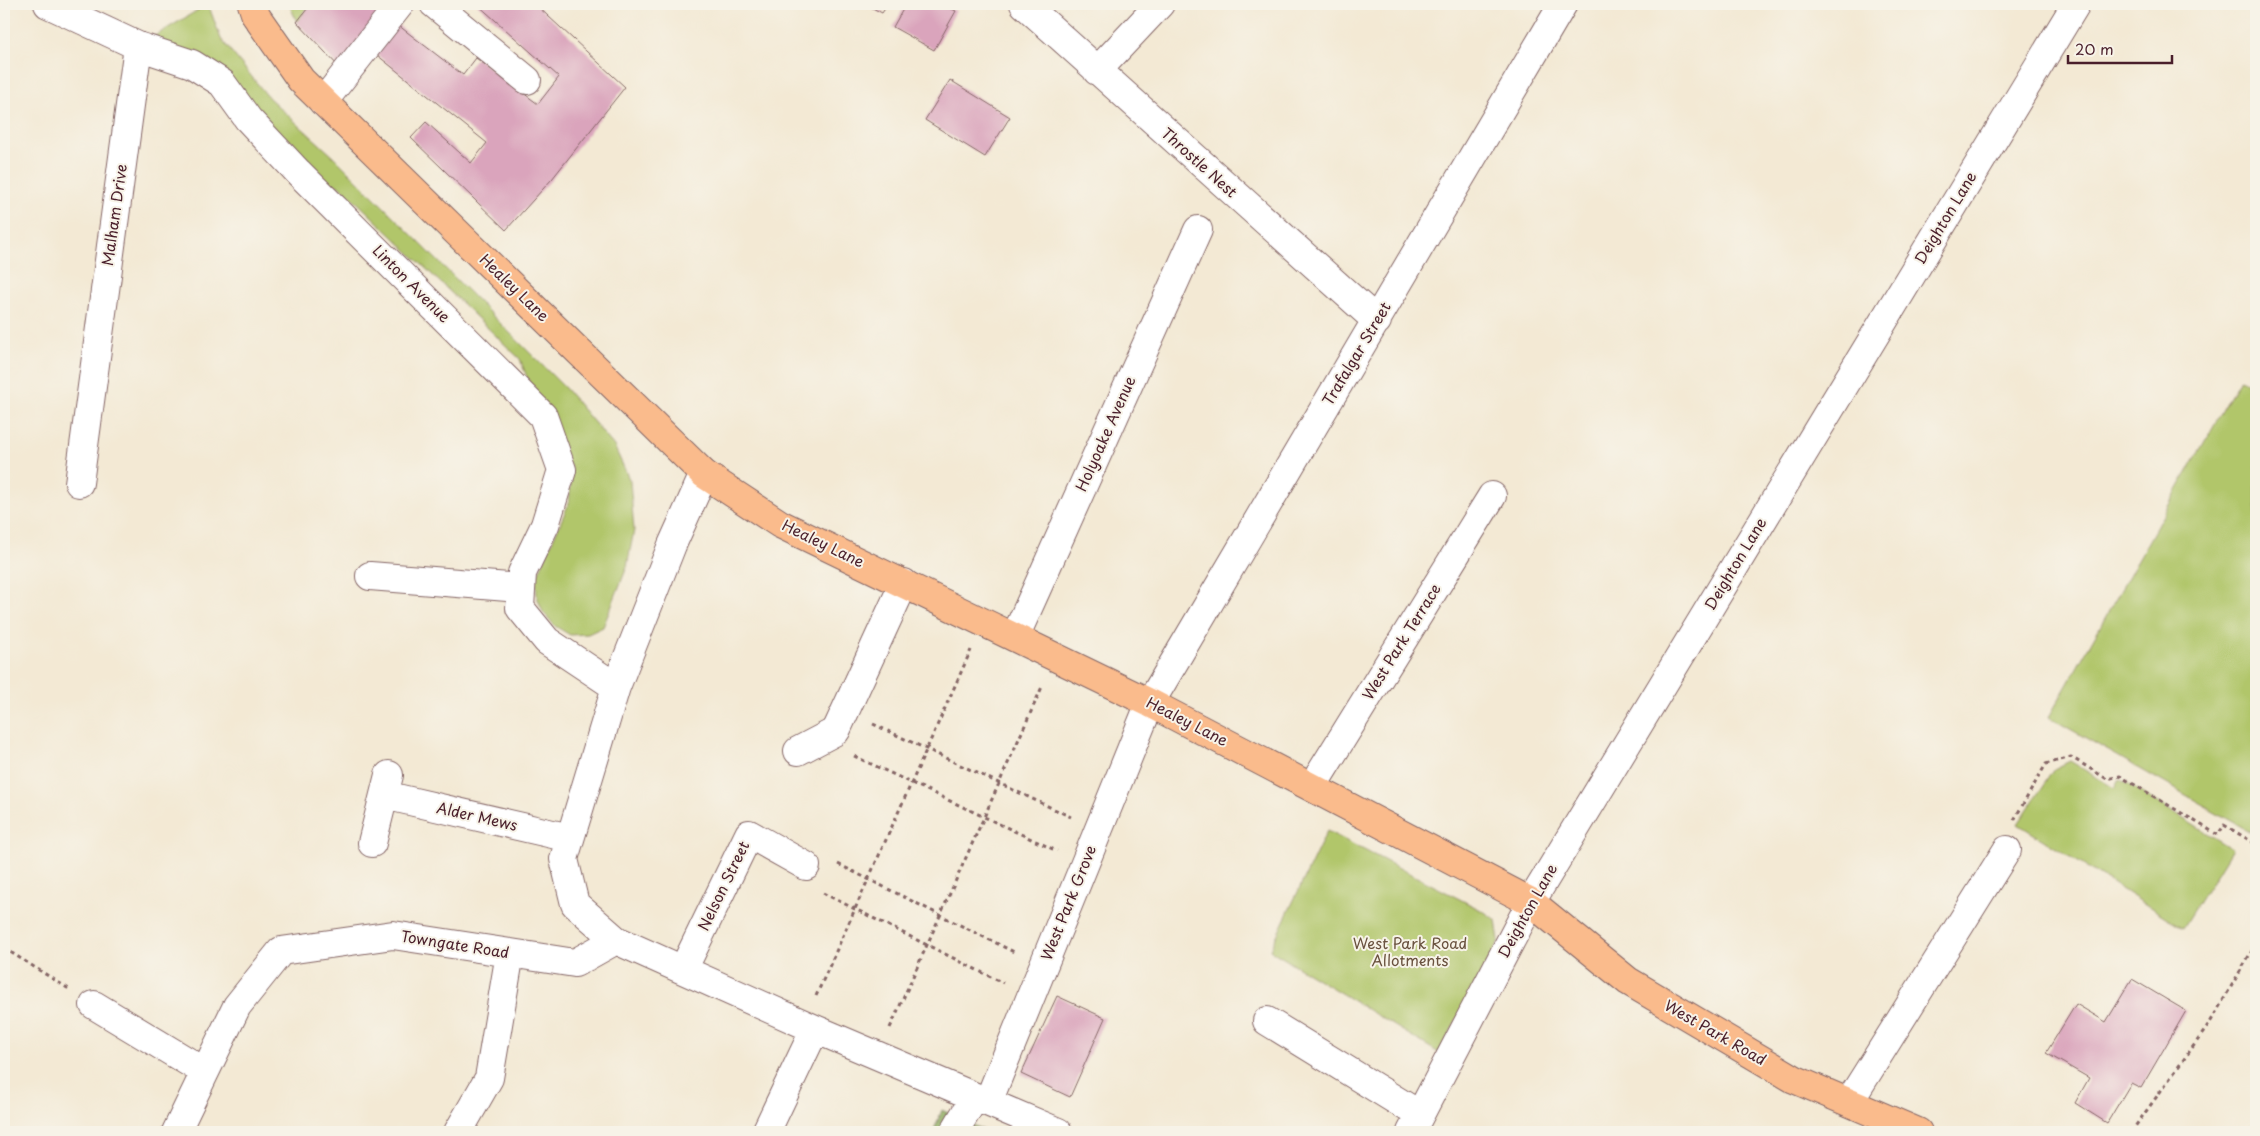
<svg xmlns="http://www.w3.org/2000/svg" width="2260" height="1136" font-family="'Playpen Sans',sans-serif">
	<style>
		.green { fill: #b1c66a; stroke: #7e724a }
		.forest { fill: #8cab5e; stroke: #6b6544 }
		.building { fill: #daa4bc }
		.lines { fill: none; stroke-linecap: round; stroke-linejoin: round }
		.minor-casing { stroke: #856666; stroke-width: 30 }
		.major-casing { stroke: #856666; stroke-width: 30 }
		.path { stroke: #856666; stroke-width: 3; stroke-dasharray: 4 4; stroke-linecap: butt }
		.minor { stroke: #fff; stroke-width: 28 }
		.major { stroke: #fabb8c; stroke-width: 28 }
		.labels { text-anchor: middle; stroke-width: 4; stroke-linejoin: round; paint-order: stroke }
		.street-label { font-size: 15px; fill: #4a1f2b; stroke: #f7f3e8 }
		.park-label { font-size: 15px; fill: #69513e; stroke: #f7f3e8 }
	</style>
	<rect width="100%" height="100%" fill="#f7f3e8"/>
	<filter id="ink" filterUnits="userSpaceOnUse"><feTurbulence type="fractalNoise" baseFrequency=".02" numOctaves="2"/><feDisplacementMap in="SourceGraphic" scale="10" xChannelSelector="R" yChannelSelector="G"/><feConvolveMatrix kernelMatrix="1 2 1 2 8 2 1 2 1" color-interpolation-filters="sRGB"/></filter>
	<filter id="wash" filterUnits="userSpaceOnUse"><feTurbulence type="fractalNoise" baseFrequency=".0096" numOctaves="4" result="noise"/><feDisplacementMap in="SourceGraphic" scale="20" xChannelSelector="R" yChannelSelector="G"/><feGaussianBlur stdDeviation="1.12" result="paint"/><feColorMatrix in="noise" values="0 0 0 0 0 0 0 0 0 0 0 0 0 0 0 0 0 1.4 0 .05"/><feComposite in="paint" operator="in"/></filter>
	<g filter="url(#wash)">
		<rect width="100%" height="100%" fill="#f3e9d4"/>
		<path class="green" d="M208,4L221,39L269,98L335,158L565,388L614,446L630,481L634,530L627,567L603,627L588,634L570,635L555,626L543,612L537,597L536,579L569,503L572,470L533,393L520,359L340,186L320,182L153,37Z
			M289,4H311L297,22Z
			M2240,379L2256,387V835L2049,717Z
			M2070,761L2114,788L2119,779L2232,849L2183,928L2018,824L2054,769Z
			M1327,831L1483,911L1496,920L1499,941L1439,1053L1270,950Z"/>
		<path class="forest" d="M942,1110L987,1132H933Z"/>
		<g id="blocks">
			<path class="building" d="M311,4H389L339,67L297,22Z
				M477,4H535L625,87L552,179L506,230L411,138L426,122L471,163L487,143L372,51L394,22L463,75L476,58L538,104L559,77Z
				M865,4H888L882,13Z
				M906,4H942L956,11L934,50L893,27Z
				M950,80L1010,117L985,157L925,120Z
				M2132,979L2186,1011L2141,1088L2131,1083L2107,1123L2075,1103L2089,1078L2046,1053L2076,1004L2106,1022Z
				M1057,996L1105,1018L1070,1097L1021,1074Z"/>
		</g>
	</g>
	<g filter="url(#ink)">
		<use href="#blocks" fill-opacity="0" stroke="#856666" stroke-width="1"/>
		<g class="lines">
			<defs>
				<path id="minor" d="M48,4L138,46L79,483
					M434,4L527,80
					M1024,4L1377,321
					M138,46L192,64L222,83L248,119L298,172L543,416L562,470L545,525L522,573L520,608L547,641L616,687
					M1097,71L1160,4
					M323,102L400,4
					M704,474L672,545L616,687L564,859L575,904L616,940L815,1029L1058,1132
					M370,576L521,588
					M1015,637L1198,230
					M798,751L836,731L904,583
					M1312,787L1492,496
					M384,795L570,838
					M372,843L389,775
					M683,970L749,834L806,866
					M94,1005L205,1072
					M1267,1021L1420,1115
					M988,1102L1150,703L1563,4
					M1849,1102L2007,850
					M176,1132L237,1006L281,951L393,935L575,963L616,940
					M458,1132L489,1078L510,953
					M766,1132L815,1029
					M954,1132L975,1097
					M1411,1132L1531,902L2076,4"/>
				<path id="major" d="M252,4L256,16L301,80L704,474L780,524L1150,703L1531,902L1628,981L1794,1079L1918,1132"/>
			</defs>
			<use href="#minor" class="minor-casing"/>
			<use href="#major" class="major-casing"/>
			<path class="path" d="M873,724L1071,817
				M854,756L1057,851
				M2014,820L2046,764L2071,757L2107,779L2120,776L2218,835L2224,825L2256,844
				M838,864L1016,953
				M823,893L1003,983
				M4,948L69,989
				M816,996L971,650
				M890,1028L1042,687
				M2131,1132L2208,1026L2256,944"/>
			<use href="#minor" class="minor"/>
			<use href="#major" class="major"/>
		</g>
	</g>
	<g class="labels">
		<g class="street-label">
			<text transform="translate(1199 163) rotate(42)" y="5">Throstle Nest</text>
			<text transform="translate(115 215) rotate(-82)" y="5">Malham Drive</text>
			<text transform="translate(1946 218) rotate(-59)" y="5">Deighton Lane</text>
			<text transform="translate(411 284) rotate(45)" y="5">Linton Avenue</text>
			<text transform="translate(514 288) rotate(44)" y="5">Healey Lane</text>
			<text transform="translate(1357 354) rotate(-59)" y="5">Trafalgar Street</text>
			<text transform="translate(1106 434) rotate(-66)" y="5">Holyoake Avenue</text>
			<text transform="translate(823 544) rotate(26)" y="5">Healey Lane</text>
			<text transform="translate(1736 564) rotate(-59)" y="5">Deighton Lane</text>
			<text transform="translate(1402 642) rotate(-58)" y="5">West Park Terrace</text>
			<text transform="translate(1187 722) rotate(27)" y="5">Healey Lane</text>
			<text transform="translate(477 817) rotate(13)" y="5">Alder Mews</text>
			<text transform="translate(724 886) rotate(-64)" y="5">Nelson Street</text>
			<text transform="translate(1069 903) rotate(-68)" y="5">West Park Grove</text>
			<text transform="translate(1528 911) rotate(-61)" y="5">Deighton Lane</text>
			<text transform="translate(455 945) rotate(9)" y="5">Towngate Road</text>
			<text transform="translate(1715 1033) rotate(30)" y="5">West Park Road</text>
		</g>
		<g class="park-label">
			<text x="1410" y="949">West Park Road<tspan x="1410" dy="17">Allotments</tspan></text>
		</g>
	</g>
	<rect width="2260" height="1136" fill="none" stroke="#f7f3e8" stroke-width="20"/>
	<path d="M2068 55v8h104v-8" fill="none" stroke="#4a1f2b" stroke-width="2.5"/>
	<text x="2075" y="55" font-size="15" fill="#4a1f2b" stroke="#f7f3e8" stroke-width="4" paint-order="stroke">20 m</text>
</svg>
